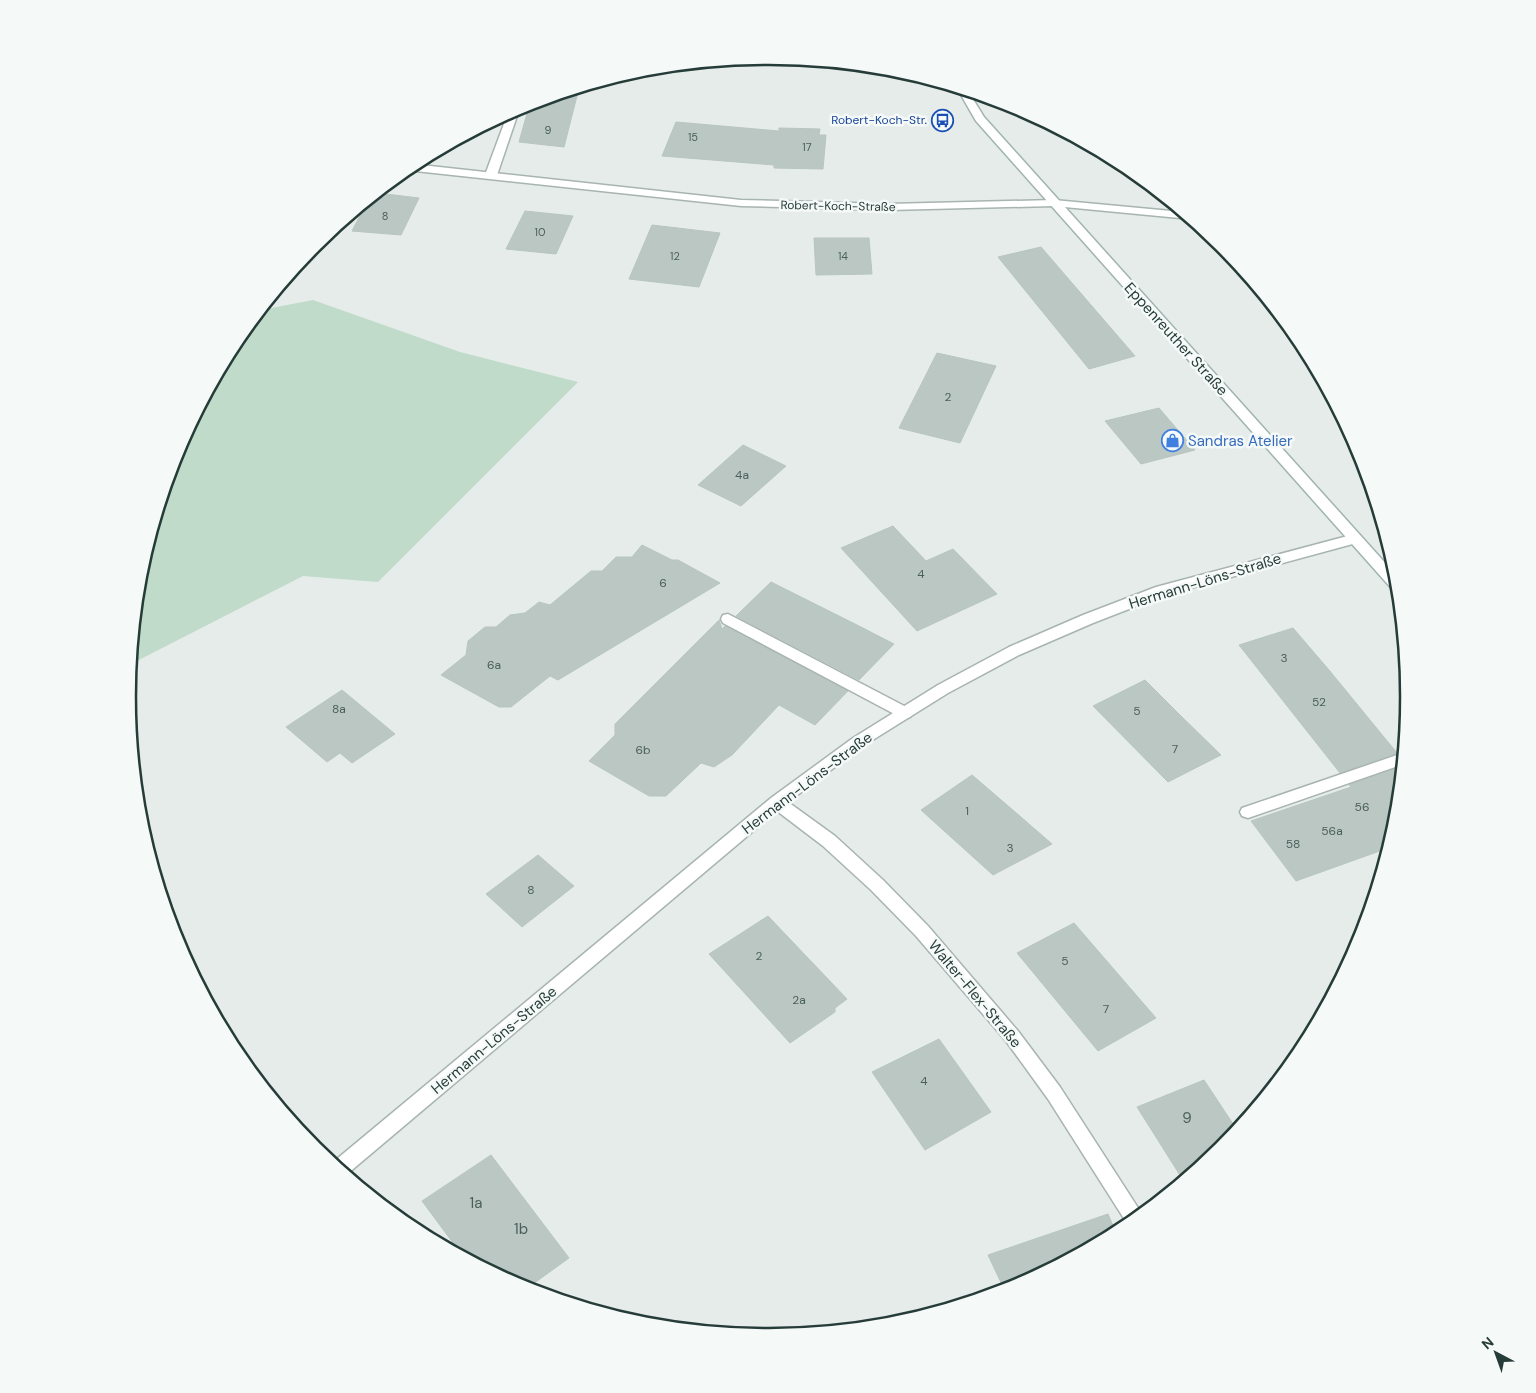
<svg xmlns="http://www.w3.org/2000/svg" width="1536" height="1393" font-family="'DM Sans',sans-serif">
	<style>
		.green { fill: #c0dbca }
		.building { fill: #bac7c3; stroke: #b8c5c1 }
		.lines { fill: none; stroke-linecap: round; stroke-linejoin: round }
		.lane-casing { stroke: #a8b4b1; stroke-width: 3 }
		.street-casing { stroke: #a8b4b1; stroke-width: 3 }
		.secondary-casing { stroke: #a1b4af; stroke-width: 3 }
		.lane { fill: #fff; fill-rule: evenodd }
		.street { fill: #fff; fill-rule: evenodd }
		.secondary { fill: #fff; fill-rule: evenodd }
		.labels { text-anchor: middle; stroke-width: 5; stroke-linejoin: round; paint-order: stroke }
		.far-number-label { font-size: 11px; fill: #4b5f5b }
		.far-transit-label { font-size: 12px; fill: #164399; stroke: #f5f9f8; text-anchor: end }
		.far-street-label { font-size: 12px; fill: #263c38; stroke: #f5f9f8 }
		.number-label { font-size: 12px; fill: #4b5f5b }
		.street-label { font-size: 15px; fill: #263c38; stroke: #f5f9f8 }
		.shop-label { font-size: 15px; fill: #366cbe; stroke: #f5f9f8; text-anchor: start }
		.near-number-label { font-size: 15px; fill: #4b5f5b }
		.rim { fill: none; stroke: #263c38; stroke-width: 2.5 }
	</style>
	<rect width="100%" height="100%" fill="#e5ecea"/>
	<path class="green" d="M313,300L460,352L578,382L378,582L303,576L131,664L140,571L177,451L236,341L261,310Z"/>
	<path class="building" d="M579,88L564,147L519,142L530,103Z
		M676,122L779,131V128L820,129L819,135H826L823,169L774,168V165L662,156Z
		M377,193L419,198L401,235L352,231L368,200Z
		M525,211L573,216L556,254L506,249Z
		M652,225L720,233L699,287L629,279Z
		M814,238H869L872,274L816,275Z
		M1041,247L1135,356L1089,369L998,257Z
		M937,353L996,366L960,443L899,428Z
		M1159,408L1195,450L1141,464L1105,421Z
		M743,445L786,466L741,506L698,485Z
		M893,526L926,561L953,549L997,594L917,631L841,548Z
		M642,545L672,560H678L720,583L558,680L550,676L511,707H499L441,675L466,655L468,641L485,627H496L510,615L525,613L539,602L550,605L591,571H602L616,557H632Z
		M771,582L859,626L894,644L859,680L736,616Z
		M719,620L722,629L725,626L848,691L815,725L779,705L732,755L714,767L701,763L666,796H649L589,761L615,735V724Z
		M1293,628L1329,670L1397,753L1340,773L1239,645Z
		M1145,680L1182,717L1221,755L1168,782L1093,706Z
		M342,690L395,734L352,763L340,753L327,762L286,727Z
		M1401,767L1396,822L1388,848L1296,881L1251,821L1351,787L1349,785Z
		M972,775L1014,811L1052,844L993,875L921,810Z
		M538,855L574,886L522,927L486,894Z
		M768,916L847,999L835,1008V1012L790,1043L709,954Z
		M1074,923L1156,1018L1098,1051L1017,953Z
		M939,1039L991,1112L925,1150L872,1072Z
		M1204,1080L1237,1130L1221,1149L1183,1180L1137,1107Z
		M491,1155L569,1258L526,1289L462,1255L422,1201Z
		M1108,1214L1116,1233L1013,1288L1005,1291L988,1255Z"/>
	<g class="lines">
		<defs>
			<path id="lane" d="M518,108L519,110L497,175L491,178L487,177L485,175L508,113Z
				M728,614L910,709L913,713L910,717L905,719L900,717L723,623L721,619L723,615Z
				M1403,753L1401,765L1248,818L1242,816L1240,812L1242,808Z"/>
			<path id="street" d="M412,164L741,200L889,204L1054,200L1182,212L1190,219L1054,206L889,210L741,206L406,170Z
				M1355,534L1360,536L1362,539L1360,542L1165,595L1093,623L1019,655L948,693L863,746L788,802L835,836L883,880L928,926L1018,1031L1060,1087L1142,1214L1128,1225L1048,1099L1006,1041L916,936L871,890L823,846L777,811L346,1175L332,1163L771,798L853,738L938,685L1009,647L1083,615L1156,587Z"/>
			<path id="secondary" d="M957,88L968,91L984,117L1396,575L1398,590L1392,589L976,121Z"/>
		</defs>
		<use href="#lane" class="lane-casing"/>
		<use href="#street" class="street-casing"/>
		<use href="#secondary" class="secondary-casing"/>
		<use href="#lane" class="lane"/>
		<use href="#street" class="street"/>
		<use href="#secondary" class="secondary"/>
	</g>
	<defs>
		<symbol id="bus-ring" viewBox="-11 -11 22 22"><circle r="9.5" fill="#f5f9f8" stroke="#1a4fb4" stroke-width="1.5"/><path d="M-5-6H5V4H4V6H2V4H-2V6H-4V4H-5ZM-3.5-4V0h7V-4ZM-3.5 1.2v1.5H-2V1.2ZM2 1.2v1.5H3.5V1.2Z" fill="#1a4fb4"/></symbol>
		<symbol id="shop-ring" viewBox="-11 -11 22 22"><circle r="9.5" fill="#f5f9f8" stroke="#3f7fe0" stroke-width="1.5"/><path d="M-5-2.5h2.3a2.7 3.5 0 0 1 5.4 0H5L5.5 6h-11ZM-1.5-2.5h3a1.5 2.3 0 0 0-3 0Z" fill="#3f7fe0"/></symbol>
	</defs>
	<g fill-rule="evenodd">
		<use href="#bus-ring" x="930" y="108" width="25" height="25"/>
		<use href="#shop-ring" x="1160" y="428" width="25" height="25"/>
	</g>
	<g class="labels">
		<g class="far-number-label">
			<text x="548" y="134">9</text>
			<text x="693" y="141">15</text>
			<text x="807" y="151">17</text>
			<text x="385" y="220">8</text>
			<text x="540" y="236">10</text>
			<text x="675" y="260">12</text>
			<text x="843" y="260">14</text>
		</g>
		<g class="far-transit-label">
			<text x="927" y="124">Robert-Koch-Str.</text>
		</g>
		<g class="far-street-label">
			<text transform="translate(838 206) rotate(1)" y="4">Robert-Koch-Straße</text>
		</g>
		<g class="number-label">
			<text x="948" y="401">2</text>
			<text x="742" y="479">4a</text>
			<text x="921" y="578">4</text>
			<text x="663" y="587">6</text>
			<text x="1284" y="662">3</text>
			<text x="494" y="669">6a</text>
			<text x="1319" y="706">52</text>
			<text x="339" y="713">8a</text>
			<text x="1137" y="715">5</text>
			<text x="1175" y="753">7</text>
			<text x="643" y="754">6b</text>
			<text x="1362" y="811">56</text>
			<text x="967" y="815">1</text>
			<text x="1332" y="835">56a</text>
			<text x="1293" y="848">58</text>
			<text x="1010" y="852">3</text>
			<text x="531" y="894">8</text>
			<text x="759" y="960">2</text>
			<text x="1065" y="965">5</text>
			<text x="799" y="1004">2a</text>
			<text x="1106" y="1013">7</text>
			<text x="924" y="1085">4</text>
		</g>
		<g class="street-label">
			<text transform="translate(1176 339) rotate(48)" y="5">Eppenreuther Straße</text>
			<text transform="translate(1205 581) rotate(-17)" y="5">Hermann-Löns-Straße</text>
			<text transform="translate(807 783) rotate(-37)" y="5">Hermann-Löns-Straße</text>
			<text transform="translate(975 994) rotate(50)" y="5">Walter-Flex-Straße</text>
			<text transform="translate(494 1040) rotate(-40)" y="5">Hermann-Löns-Straße</text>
		</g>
		<g class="shop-label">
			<text x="1188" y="446">Sandras Atelier</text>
		</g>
		<g class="near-number-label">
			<text x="1187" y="1123">9</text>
			<text x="476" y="1208">1a</text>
			<text x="521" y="1234">1b</text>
		</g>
	</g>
	<path d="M0 0H1536V1393H0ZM767 65H769A631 631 0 0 1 1400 696V697A631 631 0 0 1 769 1328H767A631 631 0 0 1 136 697V696A631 631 0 0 1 767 65Z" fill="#f5f9f8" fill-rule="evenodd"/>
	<path class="rim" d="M767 65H769A631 631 0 0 1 1400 696V697A631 631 0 0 1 769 1328H767A631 631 0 0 1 136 697V696A631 631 0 0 1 767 65Z"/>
	<g transform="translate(1496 1353) rotate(319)" stroke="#f5f9f8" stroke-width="4" paint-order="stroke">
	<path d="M0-4L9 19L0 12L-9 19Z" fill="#263c38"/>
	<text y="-8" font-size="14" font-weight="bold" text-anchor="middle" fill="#263c38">N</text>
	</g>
</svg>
